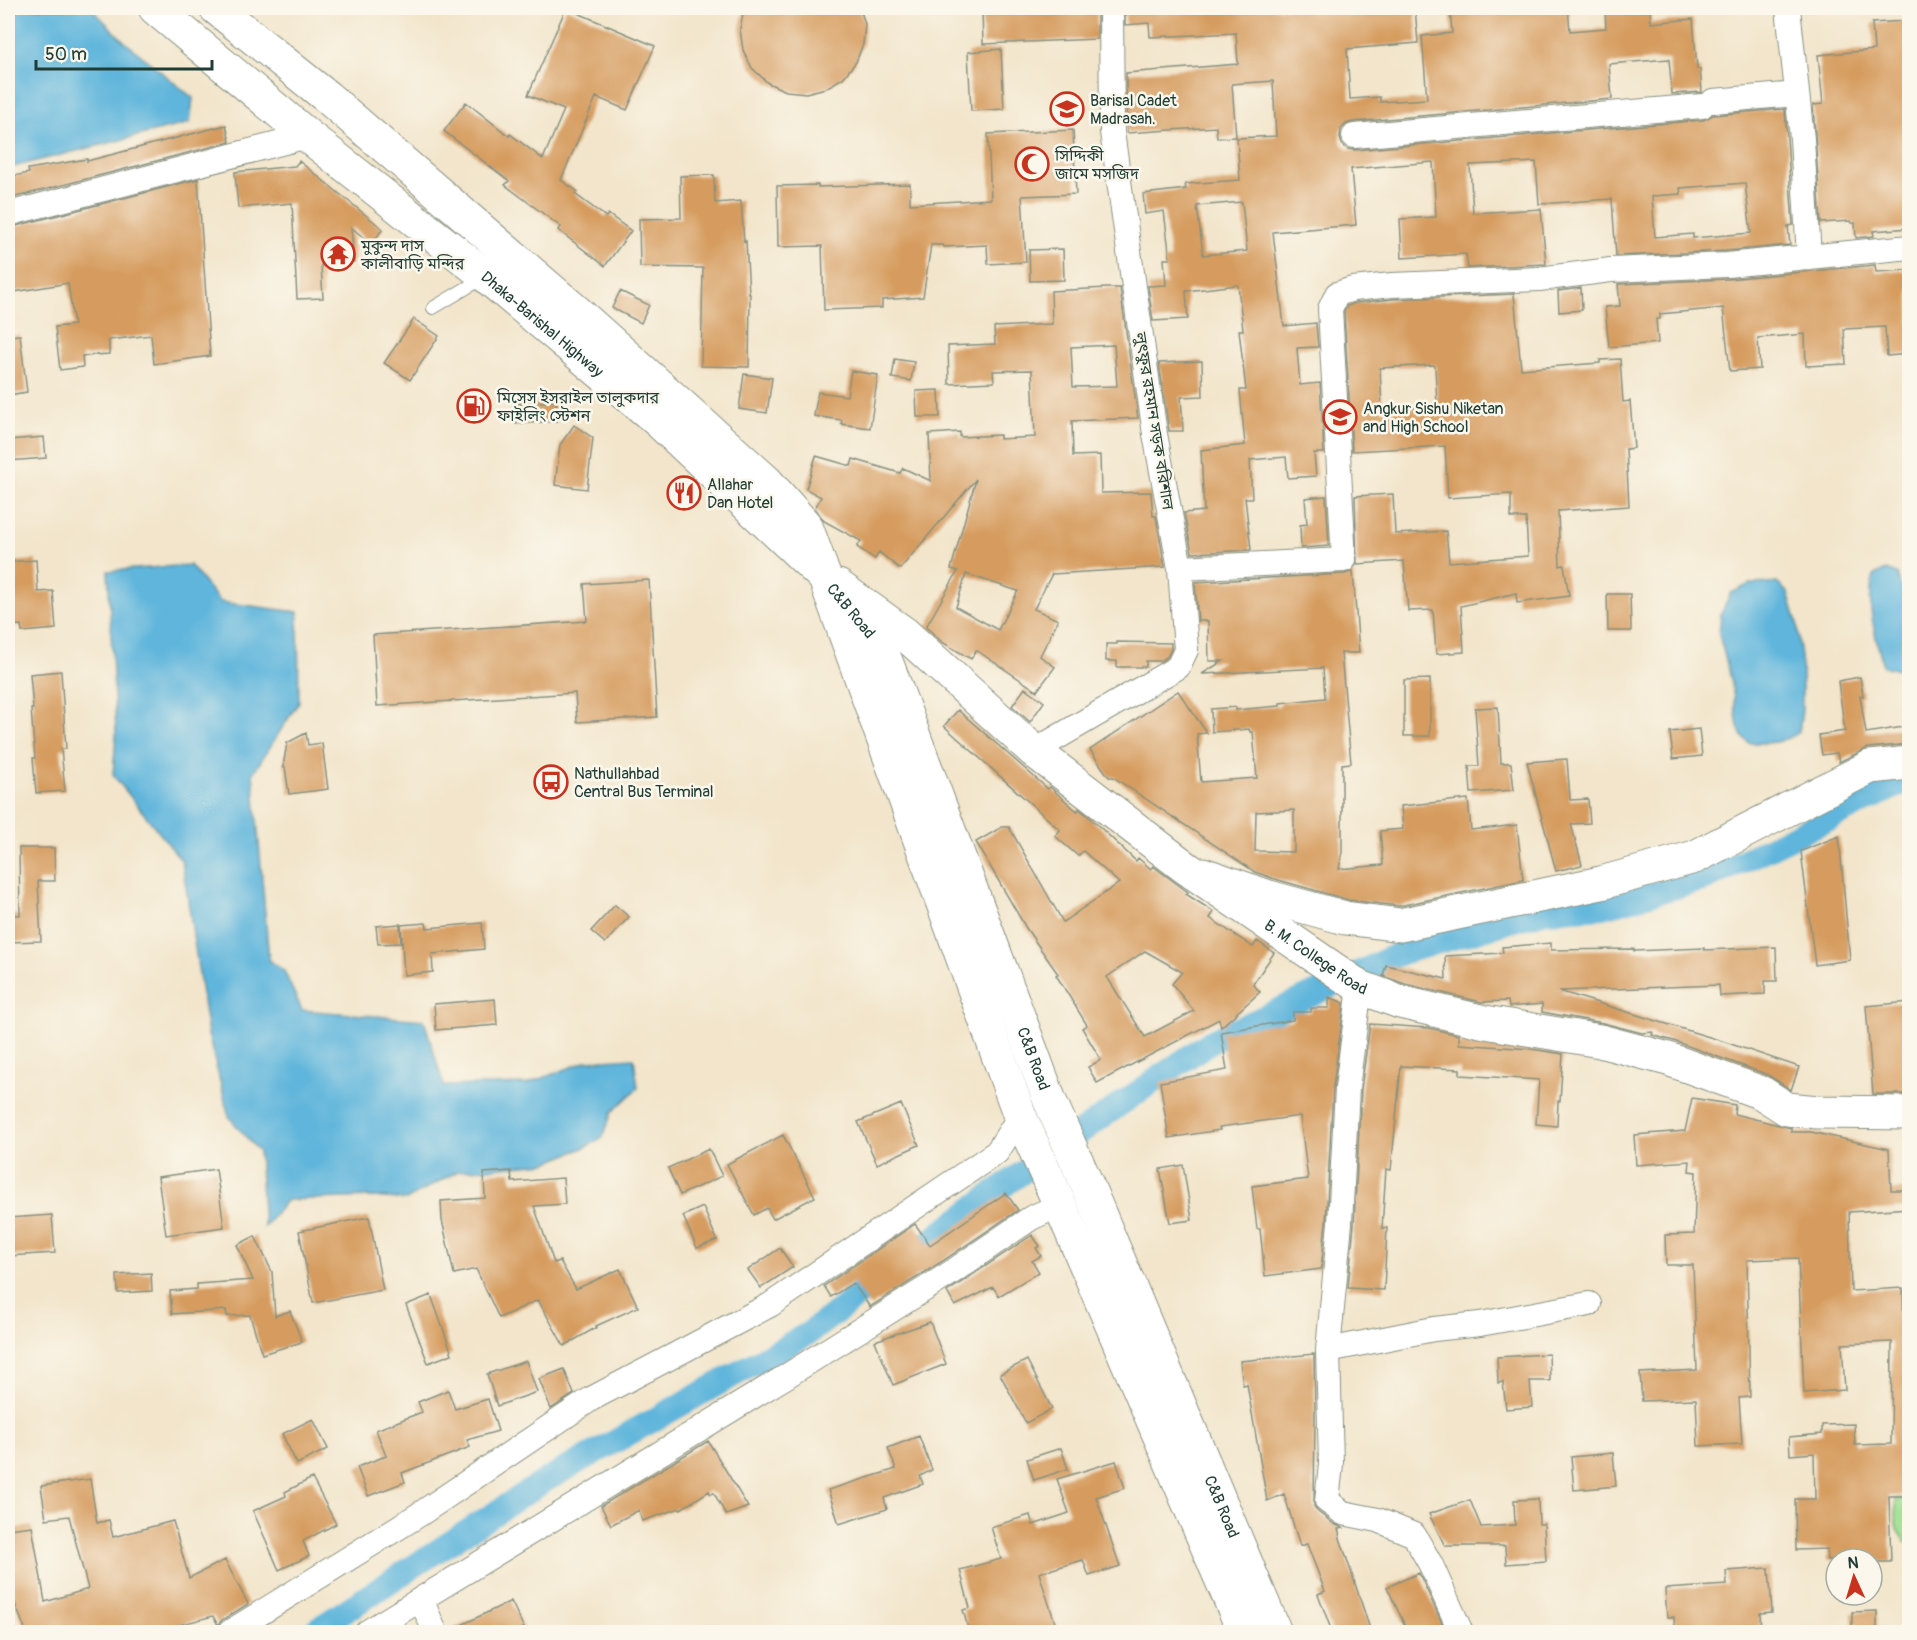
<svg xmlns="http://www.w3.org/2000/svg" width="1917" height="1640" font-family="Pangolin,'Noto Sans Bengali',sans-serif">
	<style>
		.green { fill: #9fde93; stroke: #5f8e64; stroke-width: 1.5 }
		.water { fill: #5fb5db; stroke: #3f7988; stroke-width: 1.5 }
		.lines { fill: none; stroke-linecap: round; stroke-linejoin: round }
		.canal { stroke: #5fb5db; stroke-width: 24 }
		.building { fill: #d69c5f; fill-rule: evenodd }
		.lane-casing { stroke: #889180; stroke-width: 14 }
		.street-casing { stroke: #889180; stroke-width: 26 }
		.secondary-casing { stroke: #889180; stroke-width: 35 }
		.primary-casing { stroke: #889180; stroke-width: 35 }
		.highway-casing { stroke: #889180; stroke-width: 35 }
		.lane { stroke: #fff; stroke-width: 12 }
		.street { stroke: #fff; stroke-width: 24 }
		.secondary { stroke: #fff; stroke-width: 33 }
		.primary { stroke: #fff; stroke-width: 33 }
		.highway { stroke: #fff; stroke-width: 33 }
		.labels { text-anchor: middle; stroke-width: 5; stroke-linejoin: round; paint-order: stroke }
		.poi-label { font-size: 16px; fill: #1f3d34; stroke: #fbf7ec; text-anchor: start }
		.street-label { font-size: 16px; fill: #1f3d34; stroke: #fbf7ec }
	</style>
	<rect width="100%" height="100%" fill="#fbf7ec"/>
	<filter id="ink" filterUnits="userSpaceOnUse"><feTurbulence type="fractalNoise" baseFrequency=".0167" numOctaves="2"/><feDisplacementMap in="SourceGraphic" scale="12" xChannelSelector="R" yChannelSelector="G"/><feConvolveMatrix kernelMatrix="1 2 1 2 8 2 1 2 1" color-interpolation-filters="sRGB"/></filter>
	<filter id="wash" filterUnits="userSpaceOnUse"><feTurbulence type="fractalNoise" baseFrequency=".008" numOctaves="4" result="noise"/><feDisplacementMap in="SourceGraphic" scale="24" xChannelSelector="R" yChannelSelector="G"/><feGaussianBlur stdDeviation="1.35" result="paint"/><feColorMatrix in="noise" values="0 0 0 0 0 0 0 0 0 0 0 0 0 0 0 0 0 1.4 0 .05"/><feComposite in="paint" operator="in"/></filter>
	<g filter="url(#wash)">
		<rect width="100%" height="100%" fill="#f2e5cb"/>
		<path class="green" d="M1896,1499H1909V1543L1906,1542L1896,1526Z"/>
		<path class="water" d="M8,8H91L125,42L193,98L190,123L8,168Z
			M190,565L220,602L298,612L299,702L253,773L269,960L284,971L302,1010L424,1020L444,1086L527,1084L587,1061L634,1058L638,1088L612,1112L603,1137L586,1147L546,1163L458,1171L406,1200L373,1197L287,1200L264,1227L259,1152L229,1117L208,1034L182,861L113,775L116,734L108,571Z
			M1886,570L1897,574L1909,612V664L1898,670L1883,666C1876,637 1865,604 1874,575Z
			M1777,583L1788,593L1797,623L1802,666V710L1799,732C1781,744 1770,743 1749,743L1742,736L1738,727L1731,679L1719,635L1721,614L1731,593L1750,584Z"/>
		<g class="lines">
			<path class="canal" d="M313,1632L546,1480L809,1333L993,1193L1210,1042L1401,953L1546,911L1603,907L1706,879L1903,783L1910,784"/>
		</g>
		<g id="blocks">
			<path class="building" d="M566,8L655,46L627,110L596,97L561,180L577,191L575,194L606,217L608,214L631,231L605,266L558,230L561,227L505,185L509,181L444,131L466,102L509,136L510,134L543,159L564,110L528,95Z
				M744,8H860L865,24L863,44L856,62L843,78L826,88L806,93L786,91L768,83L752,68L743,50L740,29Z
				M1043,8H1097V39L983,44L982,10Z
				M1125,8H1355V10L1415,8L1418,43L1347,49L1350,99L1380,97V102L1427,99L1422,36L1452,33L1450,8H1568L1570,31L1606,28L1605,8H1650L1651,23L1693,19L1697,69H1700L1702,92L1672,94L1669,59L1609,64L1612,99L1353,122L1346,124L1341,129L1340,138L1342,144L1347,149L1355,150L1703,120L1713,115L1785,109L1793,225L1788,226L1790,245L1726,251L1616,256L1612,199L1539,204L1536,162L1470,165L1473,213L1541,209L1546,264L1468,268L1466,254L1402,258L1400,219L1436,217L1433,162L1351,169L1356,225L1273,232L1284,326L1316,323L1318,347L1297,348L1300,385L1320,383L1324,453H1314L1316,476L1288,478L1286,457L1250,460L1252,498H1245L1251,550L1192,553L1184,513L1204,511L1201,450L1245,445L1240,390H1246L1239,330H1243L1238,285L1186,291L1188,319L1153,321L1148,286L1166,285L1164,259H1170L1164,211L1145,214L1143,194L1186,189L1185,184L1240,180L1237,138L1276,136L1273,81L1232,84L1236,137L1217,138L1216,127L1127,133L1126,73L1238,64L1236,33L1150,37L1149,23L1125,25ZM1745,183L1751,233L1693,238V234L1655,237L1652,196L1681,194L1680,188ZM1242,202L1247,251L1203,255L1197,206Z
				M1905,21L1910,73V131L1906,132L1910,168V228L1873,231L1874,236L1856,238L1855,223H1851V221L1821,223L1813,105L1823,104L1818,55L1874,50L1872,23Z
				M1001,49L1004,109L971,111L968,52Z
				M226,125L230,142L8,199V177L29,173L28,169L87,159V161Z
				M1073,130L1076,194L1022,196L1026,262L988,264L987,245L944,247L943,245H931L923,297L882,300V308L824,310L822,246L778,247L777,186L818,185V187L910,184V204L991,199L988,134Z
				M299,161L383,229L371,244L351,227L354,262L321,265L323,298L297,299L292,203L238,208L235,172L295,166Z
				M714,175L715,203L741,201L744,242L746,241L749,294H750L749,367L701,366L703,268L640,267L639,219L681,218L680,176Z
				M198,179L210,356L154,364L151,335L109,340V354L82,356L83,367L60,370L55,327L74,325L68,283L8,293V228Z
				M1063,249L1064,280L1030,281L1029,250Z
				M1875,265L1876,272L1909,270L1910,354L1887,356L1885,327L1844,329L1846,364L1806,366L1805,334L1758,338L1760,369L1730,371L1723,308L1660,314V319H1656L1658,343L1609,347L1605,307L1620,306L1618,284L1728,279Z
				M1107,288H1120L1138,418L1072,421L1073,456L1100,455L1101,493L1151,492L1153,516H1156L1165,567L1052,574L1034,609L1058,620L1040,656L1055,667L1037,691L976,650L971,659L942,642L926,627L958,571L951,569L976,479L900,569L879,552L875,559L857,547L861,541L824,521L815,508L821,497L806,489L816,456L851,466L853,459L900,473L903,468L931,481L929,434L960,432V437L1000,435V439L1035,437L1032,370L993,371L994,382L949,384L948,346L995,344L994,327L1052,324L1051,291ZM1114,345L1117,386L1073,387L1071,347ZM966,574L1018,591L998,630L956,607Z
				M1581,288L1582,310L1559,312L1558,291Z
				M620,291L649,305L641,323L612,308Z
				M1514,294L1521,369L1600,363V360L1620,359L1623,402L1630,401L1634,448L1626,449L1629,506L1558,511L1560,566L1564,565L1569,596L1517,603L1516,593L1461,606L1464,652L1436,654L1433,610L1408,611L1404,561L1357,564L1355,496L1393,494L1395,534L1446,531L1449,562L1528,556L1526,518H1511V494L1448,498L1445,446L1352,451L1344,312L1347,306L1356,303L1393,299ZM1433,365L1435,366L1437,404H1431V407L1382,410L1380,368Z
				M414,319L439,336L410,380L384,363Z
				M20,335L27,392L8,395V336Z
				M895,359L914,362L911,381L892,378Z
				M1202,361L1203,396L1181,397L1183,431H1169L1159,363Z
				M851,371L878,375L870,428L841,424L842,420L814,416L818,392L847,396Z
				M744,374L772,378L767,413L739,409Z
				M939,390L940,417H917L916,391Z
				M556,401L557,421L516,424L514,404Z
				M574,425L593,438L587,489L555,485L560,445Z
				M44,437L46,458L8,461V440Z
				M1326,496L1329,546L1301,548L1300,525L1307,524L1305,498Z
				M36,560L38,592L53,591L56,629L22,632L21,625L8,626V562Z
				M1353,571L1359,653H1341L1351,763L1342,764V853L1339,869L1383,865L1380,831L1403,829L1401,806L1468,799L1471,830L1517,825L1523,880L1399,906L1349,900L1275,879L1255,872L1113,777H1109L1090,750L1178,691L1207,733L1197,734L1201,782L1257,778L1253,732H1250L1249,729L1212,732L1211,709L1236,707V710L1280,706V703L1325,698L1323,668L1202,674L1223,661H1209L1208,621H1198L1195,582L1345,574ZM1294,810V852L1255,851L1256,812Z
				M649,580L657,717L577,722L575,693L377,706L373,635L587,621L584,584Z
				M1607,594H1630L1631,631H1608Z
				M1117,642L1171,643V649L1167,657L1160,661H1146V667H1117V661H1106V644H1117Z
				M61,671L66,749H61L65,791L36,793L33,758H35L31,709H33L30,674Z
				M1860,677L1863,696H1860L1866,733L1910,726V744L1868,748L1839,762L1837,753L1822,755L1819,735L1845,731L1838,681Z
				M1430,679V736H1404V680Z
				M1025,688L1044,702L1030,722L1012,706Z
				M1498,707L1501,763H1511L1514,790L1471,793L1469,766H1479L1475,708Z
				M958,710L1048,789L1050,787L1077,811L1079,809L1087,815L1136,861L1138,858L1151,869L1153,866L1188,892L1186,894L1214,912L1210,918L1253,947L1257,941L1274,953L1253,984L1260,992L1221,1027L1219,1019L1097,1083L1088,1067L1101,1060L1082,1028L1087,1025L1056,975L1058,974L1026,928L976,842L1002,827H1009L1063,922L1119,883L1083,851L1078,856L1055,836L1060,830L944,726ZM1145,951L1182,972L1172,984L1194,1011L1145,1037L1107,977Z
				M1699,729L1702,756L1673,759L1670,732Z
				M306,733L308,745L322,743L328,789L289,794L285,767H283L287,743Z
				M1567,759L1570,800L1588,799L1590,823L1571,824L1582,865L1556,871L1527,762Z
				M1839,836L1850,960L1815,965L1801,851Z
				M19,848H54L55,881H38L41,941L8,942V915H20Z
				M615,905L629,917L605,943L591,931Z
				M426,923L427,928L482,923L484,949L432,954L433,972L404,975L401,925Z
				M400,924L401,943L378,944L376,926Z
				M1551,943V950L1634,949V951L1704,948V950L1776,947L1777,981H1765V994L1720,996L1719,985L1559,991L1719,1040L1799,1067L1791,1090L1768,1075L1674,1041L1652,1035L1653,1032L1642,1033L1603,1023L1542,1012V1004L1509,1007L1508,1001L1481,1002L1405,984L1383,976L1386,965L1446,979L1445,956L1503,953L1502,947Z
				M1329,997L1344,1003L1333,1087L1326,1222L1321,1269L1265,1276L1260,1229H1257L1252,1186L1308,1179L1300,1116L1219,1127L1220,1130L1169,1138L1160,1082L1227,1070L1221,1032L1293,1020V1012H1311V1008H1329Z
				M495,999L497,1025L436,1030L434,1004Z
				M1910,1002V1094H1873L1866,1006Z
				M1370,1024L1429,1028L1459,1035V1044L1531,1049L1563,1054L1560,1101H1558L1557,1126L1536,1124L1539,1080L1460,1075V1069L1401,1066L1391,1170L1386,1169L1382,1228H1387L1384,1290L1348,1288L1354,1224L1361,1089Z
				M1692,1098L1735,1105L1734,1114L1791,1128V1132H1811L1889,1149L1891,1190H1910V1208L1849,1212L1851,1291L1903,1288L1904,1335H1910V1496H1889L1891,1562H1872V1559L1827,1560V1549L1796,1550L1795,1499H1815L1814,1453L1790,1455L1789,1437L1822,1434V1425L1854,1424L1855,1445L1891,1444L1892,1342L1842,1344L1845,1390L1804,1393L1798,1258L1747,1260L1750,1397L1739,1398L1742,1444L1698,1446L1696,1399L1642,1401L1640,1373L1697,1370L1693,1265H1666L1665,1235L1694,1234L1696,1172L1689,1171L1690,1161L1636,1165L1634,1135L1685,1131Z
				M901,1104L919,1145L877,1164L858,1122Z
				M783,1135L815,1197L773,1219L767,1208L754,1215L727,1164Z
				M709,1149L722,1176L680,1195L668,1168Z
				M1183,1165L1192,1220L1170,1223L1160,1169Z
				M216,1169L224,1227L166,1235L158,1177Z
				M511,1171L512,1182L563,1178L565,1204L534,1206L554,1263L560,1261L576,1289L620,1269L638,1307L596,1326L597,1327L564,1346L538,1300L499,1318L476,1269L454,1274L442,1220L441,1201L485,1198L484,1173Z
				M1006,1193L1018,1210L941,1262L870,1307L853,1283L831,1297L824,1286L915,1224L930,1245Z
				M703,1207L717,1240L697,1248L683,1216Z
				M52,1215L55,1253L8,1256V1218Z
				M369,1217L383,1290L313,1303L299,1231Z
				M1032,1235L1040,1246L1036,1248L1041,1256L1032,1261L1039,1272L999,1296L993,1287L955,1306L947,1292Z
				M255,1236L272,1272L275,1316L290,1311L302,1342L262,1354L250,1315L227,1316L226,1310L172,1314L170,1291L197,1289V1284L253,1280L237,1245Z
				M780,1248L793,1267L761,1288L748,1270Z
				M151,1273L152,1291L118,1293L117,1275Z
				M431,1295L452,1354L428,1363L406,1305Z
				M930,1322L946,1364L893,1385L875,1341Z
				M1314,1354L1315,1414L1314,1506L1318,1512L1334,1524L1343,1528L1338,1529L1340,1535H1339L1371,1632H1332L1318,1594L1325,1591L1307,1544L1300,1546L1284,1494L1267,1501L1247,1384L1243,1385L1240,1361Z
				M1549,1354L1550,1381H1530L1532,1407L1506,1409L1503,1382L1498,1383L1497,1357Z
				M1027,1360L1052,1409L1026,1423L1000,1374Z
				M526,1361L537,1392L497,1406L487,1374Z
				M564,1369L574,1394L551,1409L539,1379Z
				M448,1390L455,1409L488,1399L498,1431L467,1440L470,1447L402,1473L405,1482L368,1496L357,1467L386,1456L376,1430L422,1412L418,1402Z
				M313,1419L328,1449L297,1464L282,1434Z
				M919,1436L932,1470L920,1476L923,1484L884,1498L887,1509L839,1524L828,1490L896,1469L888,1448Z
				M708,1441L748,1507L726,1515L714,1493L711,1494L709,1491L681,1509L680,1508L642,1521L639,1510L611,1525L601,1506Z
				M1061,1448L1068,1469L1034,1480L1027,1459Z
				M1613,1453L1616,1486L1574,1490L1571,1457Z
				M1116,1461L1125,1488L1096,1497L1120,1566L1089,1576L1083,1560L1039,1573L1058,1632H969L963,1610L970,1608L960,1570L1001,1559L991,1527L1030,1515L1033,1525L1069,1513L1057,1479Z
				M312,1478L336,1524L303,1541L309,1556L279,1570L253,1511L286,1496L285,1492Z
				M90,1479L97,1523L109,1520L113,1537L173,1521L189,1578L225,1560L248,1604L222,1620L218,1625L213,1616L152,1632H26L13,1598L8,1599V1529L32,1526L45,1602L88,1589L69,1516L46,1519L41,1486Z
				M1538,1499L1539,1524H1544L1546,1561L1506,1564L1505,1546H1445L1429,1514L1470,1500L1481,1527L1515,1525L1514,1500Z
				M1769,1568L1772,1612L1760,1613L1761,1632H1675L1674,1617H1667L1665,1589L1727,1585L1726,1571Z
				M1419,1573L1446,1632H1408L1387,1587Z
				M511,1601L524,1628L514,1632H449V1631Z
				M1877,1611V1632H1852V1612Z"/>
		</g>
	</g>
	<g filter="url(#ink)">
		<use href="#blocks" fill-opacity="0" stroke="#889180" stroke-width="1.5"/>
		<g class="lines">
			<defs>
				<path id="lane" d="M433,308L483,278"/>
				<path id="street" d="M1788,8L1802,139L1809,257
					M1713,101L1797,94
					M1354,136L1702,106
					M8,214L308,136
					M1180,568L1344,560L1330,309L1337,294L1353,289L1392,285L1539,279L1611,270L1727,265L1910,247
					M1034,751L1178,667L1186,650L1180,568L1155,434L1112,132L1111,8
					M1360,987L1347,1088L1340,1223L1328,1350L1331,1464L1327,1501L1343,1513L1378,1520L1414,1535L1431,1565L1461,1632
					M1328,1350L1434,1329L1480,1324L1589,1304
					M421,1599L435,1632
					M230,1632L420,1514L591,1399L770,1305L997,1152L1020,1116
					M367,1632L785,1377L949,1274L1031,1218L1060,1205"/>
				<path id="secondary" d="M1203,874L1269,897L1345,918L1400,925L1601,883L1695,857L1870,767L1910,763"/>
				<g id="primary">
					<path id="s1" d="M838,586L905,634L1034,751L1185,867L1360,987L1400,1002L1485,1022L1600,1041L1668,1059L1762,1093L1787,1109L1818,1112L1910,1113"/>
				</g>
				<g id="highway">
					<path id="s2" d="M155,8L308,136L486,276L657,420L824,577L880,645L1050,1101L1089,1189L1275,1632"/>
					<path d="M216,8L327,97L577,312L766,481L806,526L1020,1116L1060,1205L1244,1632"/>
				</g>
			</defs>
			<use href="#lane" class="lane-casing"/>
			<use href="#street" class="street-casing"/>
			<use href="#secondary" class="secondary-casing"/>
			<use href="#primary" class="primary-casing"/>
			<use href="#highway" class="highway-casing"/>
			<use href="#lane" class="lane"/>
			<use href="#street" class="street"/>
			<use href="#secondary" class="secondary"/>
			<use href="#primary" class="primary"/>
			<use href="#highway" class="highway"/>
		</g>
	</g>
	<defs>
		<symbol id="university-ring" viewBox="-11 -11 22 22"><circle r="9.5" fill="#fbf7ec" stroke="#c8321e" stroke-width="1.5"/><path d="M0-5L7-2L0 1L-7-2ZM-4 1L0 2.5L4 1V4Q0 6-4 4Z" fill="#c8321e"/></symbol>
		<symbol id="mosque-ring" viewBox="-11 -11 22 22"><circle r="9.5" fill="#fbf7ec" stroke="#c8321e" stroke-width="1.5"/><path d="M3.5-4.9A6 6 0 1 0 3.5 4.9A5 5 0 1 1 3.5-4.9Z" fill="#c8321e"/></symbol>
		<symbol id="temple-ring" viewBox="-11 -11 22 22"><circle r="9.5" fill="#fbf7ec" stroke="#c8321e" stroke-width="1.5"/><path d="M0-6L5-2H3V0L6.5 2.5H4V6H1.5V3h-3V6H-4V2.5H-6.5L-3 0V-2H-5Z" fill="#c8321e"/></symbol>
		<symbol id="fuel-ring" viewBox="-11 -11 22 22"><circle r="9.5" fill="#fbf7ec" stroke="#c8321e" stroke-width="1.5"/><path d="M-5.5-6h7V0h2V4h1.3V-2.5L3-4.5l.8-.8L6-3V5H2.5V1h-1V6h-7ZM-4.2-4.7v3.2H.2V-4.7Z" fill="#c8321e"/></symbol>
		<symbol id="school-ring" viewBox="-11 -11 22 22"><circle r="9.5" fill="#fbf7ec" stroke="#c8321e" stroke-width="1.5"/><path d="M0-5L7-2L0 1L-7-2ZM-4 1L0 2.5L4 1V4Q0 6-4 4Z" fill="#c8321e"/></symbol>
		<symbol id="restaurant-ring" viewBox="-11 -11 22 22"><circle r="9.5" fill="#fbf7ec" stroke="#c8321e" stroke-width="1.5"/><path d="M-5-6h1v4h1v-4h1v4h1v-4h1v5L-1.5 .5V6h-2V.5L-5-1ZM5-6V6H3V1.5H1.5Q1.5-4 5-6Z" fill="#c8321e"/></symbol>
		<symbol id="bus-ring" viewBox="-11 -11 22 22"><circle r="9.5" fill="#fbf7ec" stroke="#c8321e" stroke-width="1.5"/><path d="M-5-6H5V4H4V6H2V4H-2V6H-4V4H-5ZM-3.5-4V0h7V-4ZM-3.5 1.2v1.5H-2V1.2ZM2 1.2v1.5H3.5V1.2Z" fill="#c8321e"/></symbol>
	</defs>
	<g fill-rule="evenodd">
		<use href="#university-ring" x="1048" y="90" width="38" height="38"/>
		<use href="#mosque-ring" x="1013" y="145" width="38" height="38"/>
		<use href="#temple-ring" x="319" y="235" width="38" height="38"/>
		<use href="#fuel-ring" x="455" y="387" width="38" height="38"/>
		<use href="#school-ring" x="1321" y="398" width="38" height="38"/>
		<use href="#restaurant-ring" x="665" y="474" width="38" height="38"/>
		<use href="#bus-ring" x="532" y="763" width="38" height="38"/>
	</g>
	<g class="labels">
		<g class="poi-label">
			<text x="1090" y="106">Barisal Cadet<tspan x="1090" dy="18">Madrasah.</tspan></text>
			<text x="1055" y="161">সিদ্দিকী<tspan x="1055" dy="18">জামে মসজিদ</tspan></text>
			<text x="361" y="251">মুকুন্দ দাস<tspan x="361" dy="18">কালীবাড়ি মন্দির</tspan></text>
			<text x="497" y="403">মিসেস ইসরাইল তালুকদার<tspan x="497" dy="18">ফাইলিং স্টেশন</tspan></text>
			<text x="1363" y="414">Angkur Sishu Niketan<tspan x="1363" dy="18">and High School</tspan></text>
			<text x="707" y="490">Allahar<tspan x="707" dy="18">Dan Hotel</tspan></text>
			<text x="574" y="779">Nathullahbad<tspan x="574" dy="18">Central Bus Terminal</tspan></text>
		</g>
		<g class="street-label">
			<text dy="6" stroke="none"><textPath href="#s2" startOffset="500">Dhaka-Barishal Highway</textPath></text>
			<text transform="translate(1155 421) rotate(81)" y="6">লুৎফুর রহমান সড়ক বরিশাল</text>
			<text dy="6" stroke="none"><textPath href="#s2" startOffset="922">C&amp;B Road</textPath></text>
			<text dy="6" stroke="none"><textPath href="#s1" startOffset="606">B. M. College Road</textPath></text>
			<text dy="6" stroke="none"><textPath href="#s2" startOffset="1408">C&amp;B Road</textPath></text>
			<text dy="6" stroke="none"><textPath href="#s2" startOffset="1894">C&amp;B Road</textPath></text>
		</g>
	</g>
	<rect width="1917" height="1640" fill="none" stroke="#fbf7ec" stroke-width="30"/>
	<g transform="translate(1854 1577) rotate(356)"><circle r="28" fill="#fbf7ec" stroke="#a3ada2" stroke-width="1.5"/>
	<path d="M0-4.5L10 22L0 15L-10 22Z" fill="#c8321e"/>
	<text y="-9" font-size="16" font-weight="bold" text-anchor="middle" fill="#1f3d34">N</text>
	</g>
	<path d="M36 60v9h176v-9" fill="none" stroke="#1f3d34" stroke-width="3"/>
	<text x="45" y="60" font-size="18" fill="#1f3d34" stroke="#fbf7ec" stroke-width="4.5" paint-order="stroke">50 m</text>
</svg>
